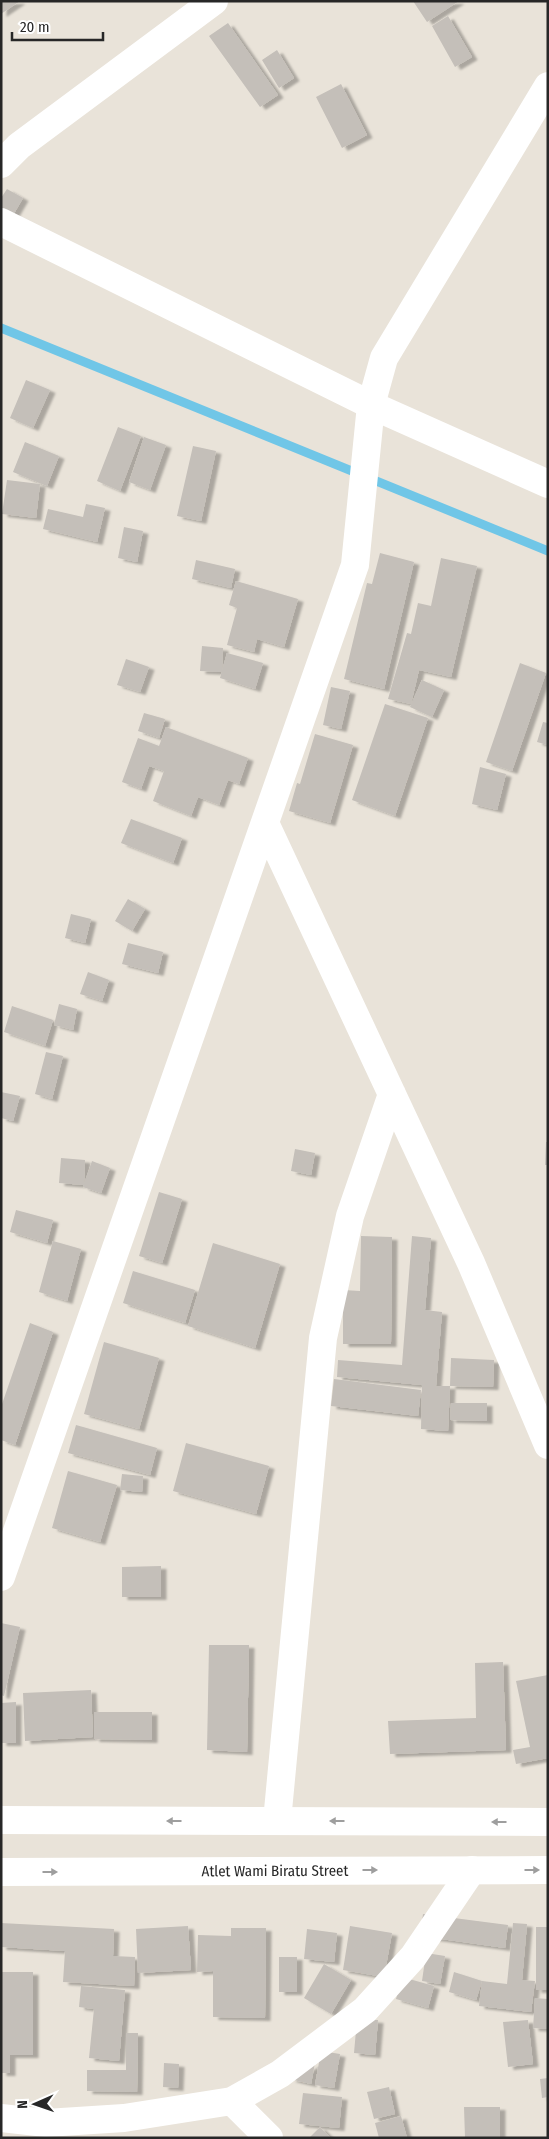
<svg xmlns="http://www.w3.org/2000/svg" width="549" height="2139" font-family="'Fira Sans Condensed',sans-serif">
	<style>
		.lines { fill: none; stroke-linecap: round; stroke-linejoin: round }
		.stream { stroke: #70c6e7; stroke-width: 9 }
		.building { fill: #c4bfb9; filter: url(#shadow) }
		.street { stroke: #fff; stroke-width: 28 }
		.secondary { stroke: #fff; stroke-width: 28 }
		.oneway { fill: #9e9e9e }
		.labels { text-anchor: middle; stroke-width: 4; stroke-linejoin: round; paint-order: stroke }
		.street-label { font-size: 15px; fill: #272727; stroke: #fff }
	</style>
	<defs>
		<filter id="shadow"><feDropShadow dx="5.5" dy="3" stdDeviation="1" flood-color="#0004"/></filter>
	</defs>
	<rect width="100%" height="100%" fill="#e9e3d9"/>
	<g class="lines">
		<path class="stream" d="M1,328L548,551"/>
	</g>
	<path class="building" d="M1,1H20L1,14Z
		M413,1H459L427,22Z
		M448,16L472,57L455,67L432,26Z
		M228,23L278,95L260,107L209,36Z
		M277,50L294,78L279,88L262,60Z
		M341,84L367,135L342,148L316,97Z
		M7,189L23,198L12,217L1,211V198Z
		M26,380L50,390L33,428L10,418Z
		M118,427L141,436L120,491L97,481Z
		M144,437L166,445L150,490L129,482Z
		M25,442L59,456L47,486L13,472Z
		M193,446L216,451L201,521L177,516Z
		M7,480L40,484L36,518L2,514Z
		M86,504L105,508L97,542L43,529L48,509L83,517Z
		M124,527L143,531L137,562L118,558Z
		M380,553L414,562L384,689L344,679L367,583L372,584Z
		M441,558L477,566L451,677L419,670L411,704L388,699L407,633L411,634L418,603L431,606Z
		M196,560L235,569L231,588L192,579Z
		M236,581L298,599L284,647L257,639L254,652L227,645L237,608L229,605Z
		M202,646L223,648L222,672L200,671Z
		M227,653L263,663L255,689L220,678Z
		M126,659L149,667L140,692L117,685Z
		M520,663L546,673L512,771L486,762Z
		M422,680L444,690L432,717L410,707Z
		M331,687L350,691L341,729L323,725Z
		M385,704L428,718L395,816L352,800Z
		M144,713L165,719L159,738L138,731Z
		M543,722L548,723V745L537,742Z
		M166,727L248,758L239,784L228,780L219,805L198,797L191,816L153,801L164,771L149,766L141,789L122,782L138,738L159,746Z
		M315,734L353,745L330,823L289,811L297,783L300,784Z
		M480,767L506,774L497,810L472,804Z
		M131,819L182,838L173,863L121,843Z
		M128,899L145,909L132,931L115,921Z
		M71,914L91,919L85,943L65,938Z
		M128,943L163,952L158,973L122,964Z
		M88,972L109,980L102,1001L80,994Z
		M59,1004L77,1009L73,1030L54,1025Z
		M12,1006L53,1020L45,1046L4,1032Z
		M46,1052L63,1056L52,1099L35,1094Z
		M1,1092L20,1096L13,1121L1,1118Z
		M546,1142H548V1165H545Z
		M295,1149L315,1153L311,1175L291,1171Z
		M61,1158L85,1160L84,1185L59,1183Z
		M92,1161L110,1168L101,1193L83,1187Z
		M159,1192L182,1199L162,1263L139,1256Z
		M16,1210L53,1220L47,1243L10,1232Z
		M361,1236L392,1237L391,1344H343V1290L360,1291Z
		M412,1236L431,1238L425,1310L442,1312L436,1386H450L448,1431L421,1429L422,1385L337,1377L338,1360L402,1365Z
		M53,1241L81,1249L67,1301L39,1292Z
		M213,1243L280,1264L255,1348L188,1326Z
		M133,1271L195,1290L185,1323L123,1303Z
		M30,1323L53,1332L15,1445L1,1440V1407Z
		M104,1342L159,1358L139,1429L84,1414Z
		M451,1358L494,1360L493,1387L450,1386Z
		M334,1379L421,1390L418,1416L331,1406Z
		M451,1403H487V1421L450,1420Z
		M76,1425L157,1448L150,1475L68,1453Z
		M186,1443L269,1466L256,1514L173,1491Z
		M68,1471L117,1485L100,1542L52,1528Z
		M122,1474L143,1476L142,1492L120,1490Z
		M161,1566V1597H122V1567Z
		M1,1623L20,1627L4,1696L1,1695Z
		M209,1645H249L247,1752L207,1750Z
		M503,1662L506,1750L390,1754L388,1721L476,1718L475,1663Z
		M548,1675V1758L516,1764L513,1750L530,1747L516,1681Z
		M91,1690L93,1737L25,1741L23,1693Z
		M16,1702V1743H1V1703Z
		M94,1712H152V1740L94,1739Z
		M423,1914L508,1925L505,1948L420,1936Z
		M1,1923L114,1929L113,1956L135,1957L134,1986L63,1982L65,1951L1,1947Z
		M513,1923L527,1924L522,1980L535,1981L531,2012L479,2006L482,1981L476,2000L449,1992L454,1972L482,1981L507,1984Z
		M188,1926L191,1970L138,1973L136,1929Z
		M350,1926L392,1933L384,1977L343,1970Z
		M536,1927H548V1990H536Z
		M231,1928H266L265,2018L213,2017V1971L197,1972L198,1935L231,1936Z
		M307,1929L337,1933L334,1962L304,1959Z
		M426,1953L445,1956L440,1984L422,1981Z
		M279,1957H297V1992H279Z
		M324,1964L351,1980L331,2014L304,1998Z
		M1,1972H33V2055H10V2073H1Z
		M402,1977L434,1986L428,2008L396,1999Z
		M81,1986L125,1990L119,2061L89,2058L94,2009L79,2007Z
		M535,1998L548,1999V2029L533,2028Z
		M357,2019L378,2020L375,2055L354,2053Z
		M528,2020L533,2064L508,2067L503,2022Z
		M126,2033H138L137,2092L87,2091V2070H126Z
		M321,2051L340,2054L334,2088L315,2085Z
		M164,2063L179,2064L178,2088L163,2087Z
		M315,2063L311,2084L290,2079Z
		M548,2078V2097L542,2098L540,2079Z
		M389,2087L395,2114L374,2119L367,2092Z
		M303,2093L342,2097L339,2128L299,2124Z
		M464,2107H500V2138H465Z
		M401,2116L407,2138H379L375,2123Z
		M320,2127L331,2138H309Z"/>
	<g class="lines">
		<path class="street" d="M1,164L19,146L214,1
			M1,222L371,405L548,484
			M265,823L471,1263L548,1445
			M1,1577L355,565L371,405L384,358L548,86
			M277,1821L323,1338L350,1216L392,1094
			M232,2101L269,2138
			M1,2118L46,2123L124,2118L232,2101L280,2074L365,2010L413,1957L472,1870"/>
		<g class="secondary">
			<path d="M1,1820L548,1822"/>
			<path id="s1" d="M1,1872L548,1870"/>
		</g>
	</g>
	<defs><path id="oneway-solid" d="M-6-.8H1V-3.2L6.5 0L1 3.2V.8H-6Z" transform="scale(1.25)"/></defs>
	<g class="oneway">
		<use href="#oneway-solid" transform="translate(174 1821) rotate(-180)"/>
		<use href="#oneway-solid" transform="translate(337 1821) rotate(-180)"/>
		<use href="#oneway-solid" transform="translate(499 1822) rotate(-180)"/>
		<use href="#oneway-solid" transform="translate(370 1870)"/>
		<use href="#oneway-solid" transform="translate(532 1870)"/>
		<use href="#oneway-solid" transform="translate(50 1872)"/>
	</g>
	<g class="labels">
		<g class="street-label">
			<text dy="5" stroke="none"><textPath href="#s1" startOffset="274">Atlet Wami Biratu Street</textPath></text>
		</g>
	</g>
	<rect width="549" height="2139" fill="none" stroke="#272727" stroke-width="5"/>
	<g transform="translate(35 2104) rotate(268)" stroke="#ffffff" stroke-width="4" paint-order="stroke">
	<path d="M0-4L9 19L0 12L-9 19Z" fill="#272727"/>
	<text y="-8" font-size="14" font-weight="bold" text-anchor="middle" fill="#272727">N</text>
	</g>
	<path d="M12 32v8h91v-8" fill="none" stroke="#272727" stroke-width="2.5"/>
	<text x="20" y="32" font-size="15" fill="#272727" stroke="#ffffff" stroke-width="4" paint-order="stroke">20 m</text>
</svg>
